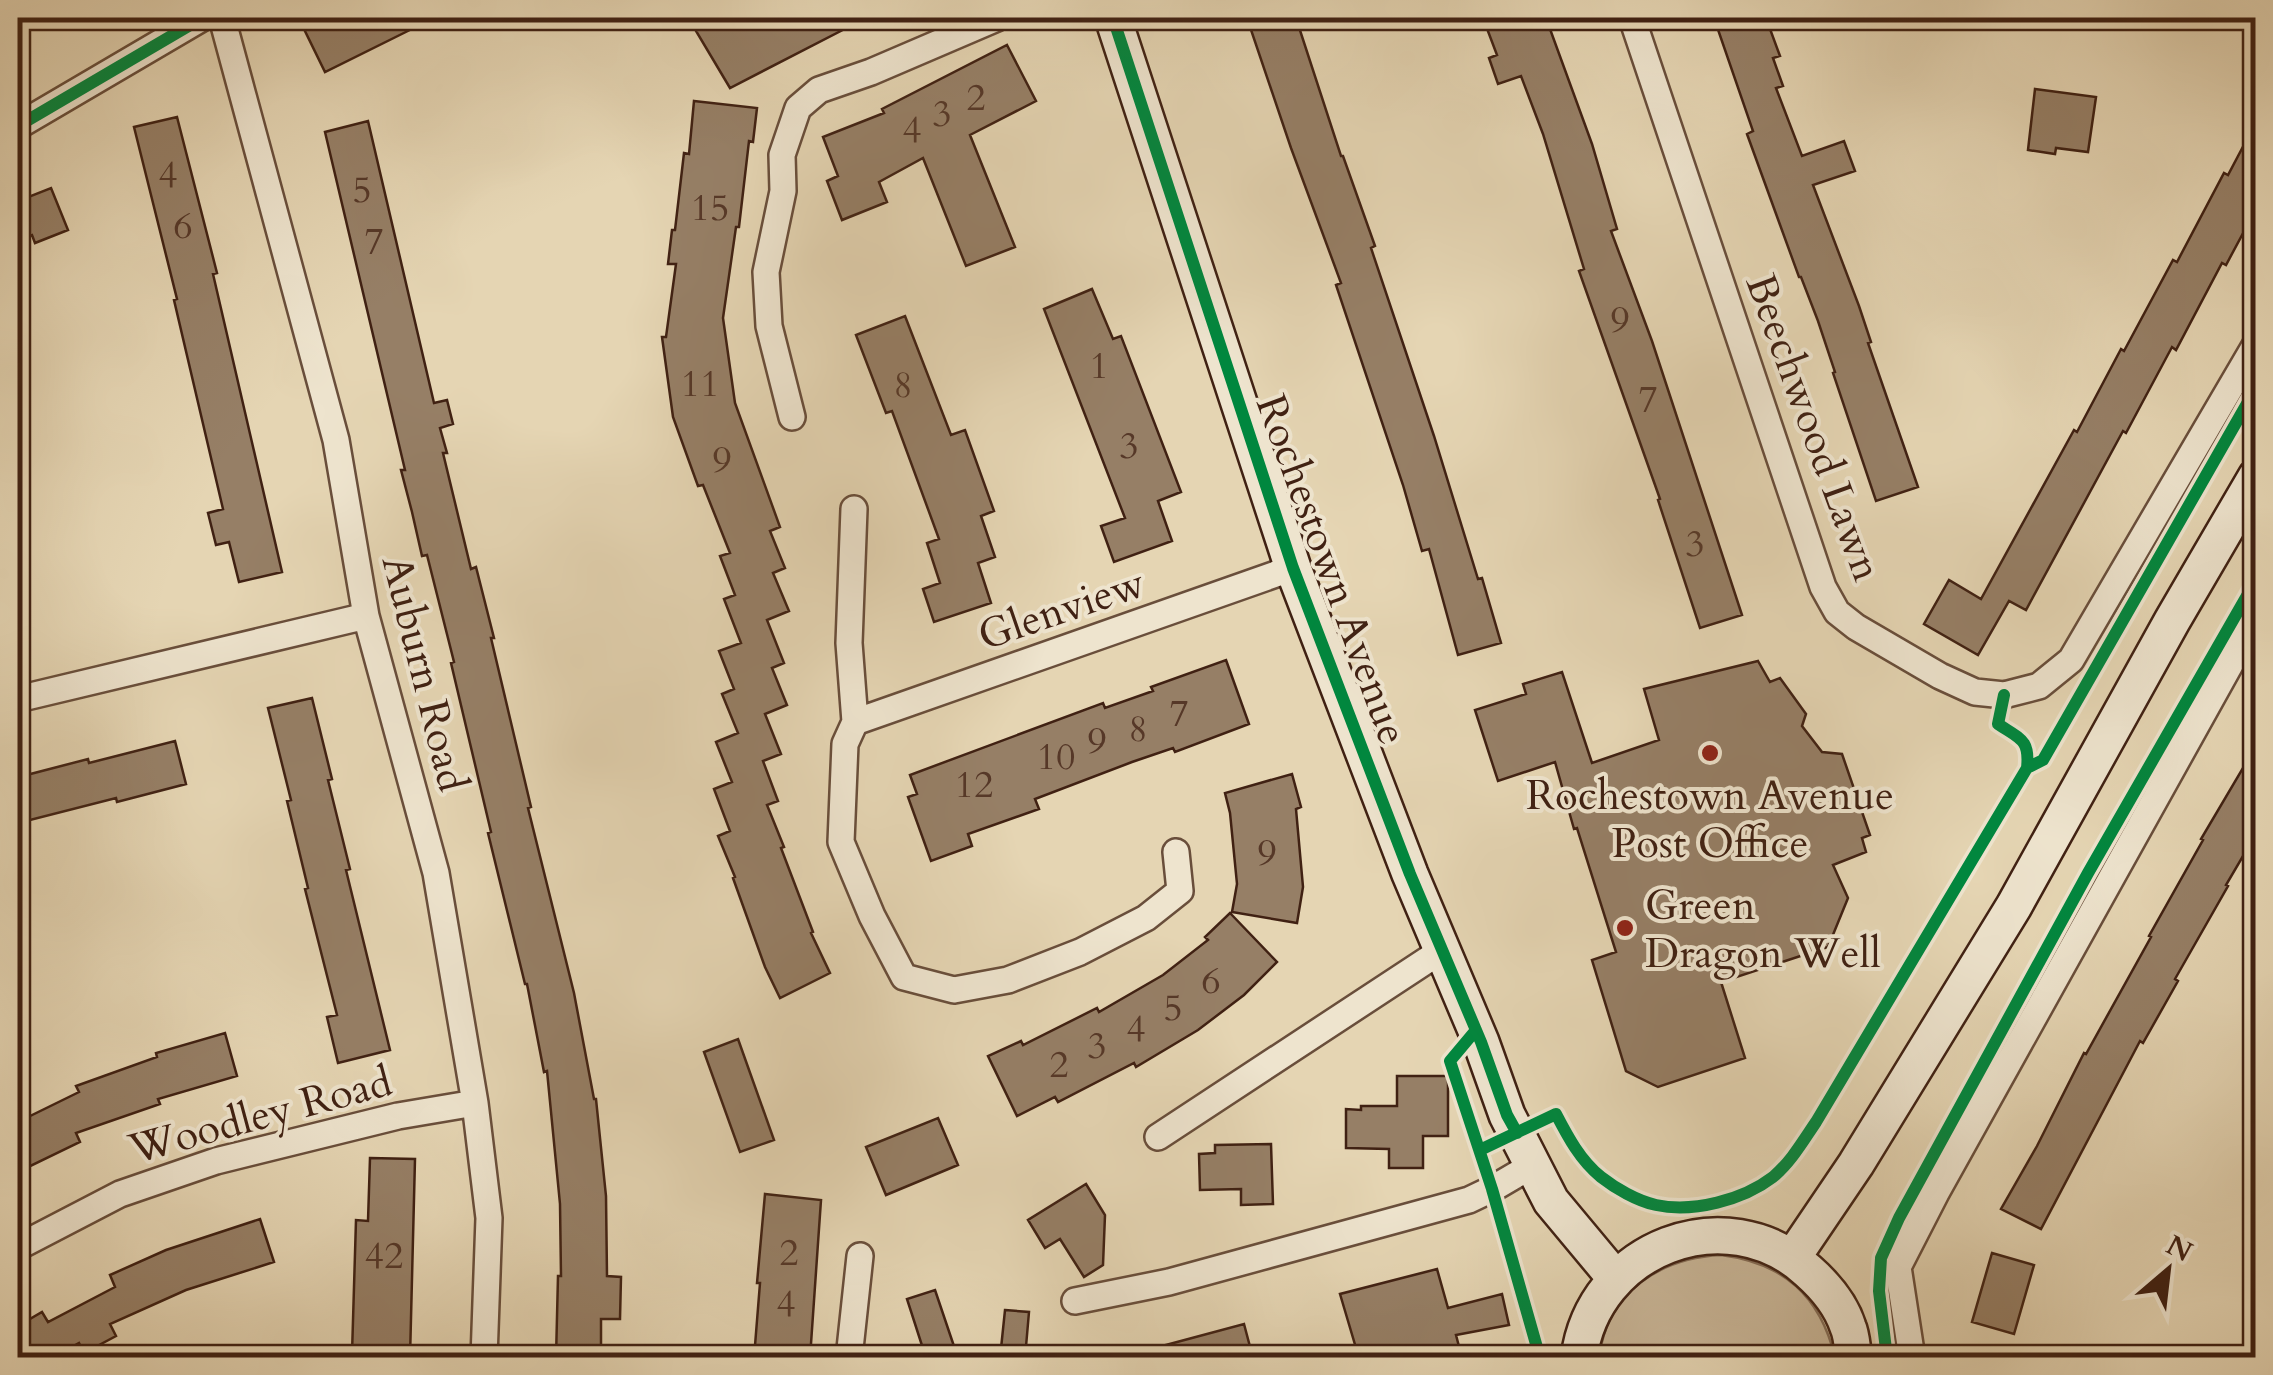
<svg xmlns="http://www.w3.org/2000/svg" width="2273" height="1375" font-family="Cardo,serif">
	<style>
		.green { fill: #c9b698; stroke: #846c56; stroke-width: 2.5 }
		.building { fill: #967f66; stroke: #402113; stroke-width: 2.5 }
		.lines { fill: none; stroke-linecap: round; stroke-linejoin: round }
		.minor-casing { stroke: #694e3b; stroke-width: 30 }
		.secondary-casing { stroke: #402113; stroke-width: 40 }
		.minor { stroke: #eee4ce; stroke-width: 25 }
		.secondary { stroke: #eee4ce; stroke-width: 35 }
		.cycleway-casing { stroke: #eee4ce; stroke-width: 19 }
		.cycleway { stroke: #00873e; stroke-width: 12 }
		.poi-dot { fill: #8f2418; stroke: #eee4ce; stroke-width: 4 }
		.labels { text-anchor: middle; stroke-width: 8; stroke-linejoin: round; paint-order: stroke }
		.number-label { font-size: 38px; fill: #563828 }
		.street-label { font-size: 42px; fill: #402113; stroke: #eee4ce }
		.poi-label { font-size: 42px; fill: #402113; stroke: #eee4ce }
	</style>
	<rect width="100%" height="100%" fill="#e5d5b3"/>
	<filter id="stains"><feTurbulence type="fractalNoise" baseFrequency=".002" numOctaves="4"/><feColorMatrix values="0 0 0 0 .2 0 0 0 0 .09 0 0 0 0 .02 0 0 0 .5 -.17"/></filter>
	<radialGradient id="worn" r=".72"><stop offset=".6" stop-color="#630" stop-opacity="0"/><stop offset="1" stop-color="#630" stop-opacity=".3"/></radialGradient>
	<path class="green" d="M1721,1255C1784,1263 1820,1296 1835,1357L1599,1358C1607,1292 1660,1258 1721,1255Z"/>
	<path class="building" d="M327,18H434L325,72L304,29Z
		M719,18H866L730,88L696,31Z
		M1247,18H1296L1341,156H1343L1375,246L1371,248L1434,436L1478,579L1482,578L1501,643L1458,655L1429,549L1422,551L1403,485L1336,285L1341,283L1291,148Z
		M1483,18H1546L1592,144L1617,229L1611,231L1652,341L1742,615L1700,628L1658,500L1660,499L1579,271L1584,269L1543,134L1521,76L1498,84L1489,58L1497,55Z
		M1714,18H1766L1780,56L1773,58L1783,86L1776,88L1802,156L1844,141L1855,171L1813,185L1859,306L1871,342L1868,343L1918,487L1876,501L1833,373L1835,372L1818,321L1801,277H1799L1747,134L1753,131Z
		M1007,45L1036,101L970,135L1015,247L966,266L923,158L879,182L887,202L842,220L827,181L838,176L823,137L884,113L882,109Z
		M2035,89L2096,97L2088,152L2056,148L2055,154L2028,150Z
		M694,101L757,108L753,142L749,141L739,227H736L723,318L735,403L780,527L770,531L785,568L773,573L789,611L767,620L784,663L772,668L787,705L765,714L781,754L763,761L778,801L767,805L784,847L781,848L813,932L811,933L830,973L780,998L765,967L733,878L735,877L718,836L730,831L714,789L732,782L716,742L738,733L722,694L734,689L719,651L741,643L724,599L735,595L720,556L730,553L703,485L698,486L673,417L662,337H666L676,264H668L672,230H675L684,153L689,154Z
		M177,117L217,273L213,274L282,572L239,582L229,542L216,545L208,513L223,509L174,300L177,299L134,127Z
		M368,121L434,403L447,400L453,424L440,428L447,453H443L471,569L476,567L494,638H491L531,807L528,808L574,993L594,1099H596L606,1196L607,1276L621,1277L620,1319H601V1358H556L558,1276H561L560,1204L547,1071L544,1072L527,984H525L488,833L491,832L451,663L454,662L427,555L422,556L412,512L401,470H405L325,132Z
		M2256,122V209L2226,265L2222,263L2176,350L2172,347L2126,433L2123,431L2026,610L2009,601L1978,655L1924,624L1949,580L1981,599L2074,430L2077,432L2121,349L2124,351L2173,260L2177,262L2224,173L2228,175Z
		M51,188L68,230L35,243L32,235L18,240V201Z
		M1092,289L1113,339L1121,336L1181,492L1158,501L1172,541L1114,562L1101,526L1125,518L1044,309Z
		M905,316L951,435L965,430L994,511L981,516L995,557L978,563L991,603L934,622L923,589L940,583L927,543L939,539L892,411L886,413L856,335Z
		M1226,660L1249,724L1175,752L1173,748L1132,762L1035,799L1039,809L968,834L972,846L931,861L908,797L917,794L910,775L1103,703L1105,708L1153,691L1151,687Z
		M1758,661L1770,682L1780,678L1806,714L1802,726L1822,752L1842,754L1870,835L1862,838L1866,852L1833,865L1848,898L1828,947L1721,982L1745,1058L1658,1087L1626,1071L1592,960L1616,952L1577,828L1574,829L1555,762L1498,781L1475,710L1526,694L1523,684L1562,672L1592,763L1659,740L1644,689Z
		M312,698L332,779L328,780L350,869L346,870L390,1050L338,1063L327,1017L337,1015L305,889L308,888L287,801L291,800L268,708Z
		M175,741L186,784L117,802L116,798L30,820L19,777L88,759L89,763Z
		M2256,746V834L2226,885L2228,886L2175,979L2178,981L2143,1043L2140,1041L2041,1229L2001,1209L2037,1146L2084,1053L2086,1054L2151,937L2149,936L2203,840L2201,839Z
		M1292,774L1301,807L1296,809L1303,887L1297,923L1232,912L1237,884L1230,813L1225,793Z
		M1230,913L1277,962L1244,995L1198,1030L1136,1067L1134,1063L1058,1102L1055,1097L1017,1116L988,1056L1021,1041L1023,1045L1097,1008L1099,1012L1163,975L1208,940L1205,937Z
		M225,1033L237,1076L158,1099L160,1104L76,1133L80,1142L18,1172V1122L79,1092L76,1086L157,1057L156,1053Z
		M738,1039L774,1140L740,1152L704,1052Z
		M1397,1076H1448V1136H1423V1168H1389V1149L1346,1148V1109L1361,1110V1106H1397Z
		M938,1118L958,1165L886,1195L866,1147Z
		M1271,1144L1273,1204L1241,1205V1189L1200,1190L1199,1154L1215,1153V1145Z
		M370,1158L415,1159L410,1358H365V1354H352L356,1220L368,1221Z
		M1086,1184L1105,1215L1103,1265L1084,1277L1060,1239L1045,1248L1028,1220Z
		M765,1194L821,1200L810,1358H754L760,1283H757Z
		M260,1219L274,1262L186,1290L110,1324L116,1336L84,1353L79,1343L52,1358H18V1326L42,1312L48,1322L115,1287L110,1275L166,1250Z
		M1992,1253L2034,1265L2014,1334L1972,1322Z
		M1437,1269L1448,1308L1502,1294L1509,1325L1456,1335L1462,1358H1359L1340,1294Z
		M935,1290L958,1358H926L907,1299Z
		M1005,1310L1029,1312L1025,1358H1000Z
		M1244,1324L1253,1358H1152L1151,1349Z"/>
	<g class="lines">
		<defs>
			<path id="minor" d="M222,18L336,440L366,616L436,873L475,1103L489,1218L484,1358
				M1632,18L1823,587L1837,612L1856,627L1940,676L1975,692L2004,695L2039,686L2071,660L2256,344
				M18,126L202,18
				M792,417L769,326L766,272L783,191L782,155L798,108L819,90L871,72L997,18
				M854,509L849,643L855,722L845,744L841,842L872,916L904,977L954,990L1008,980L1080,952L1146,918L1180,891L1176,852
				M18,699L366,616
				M855,722L1293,568
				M1158,1137L1441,951
				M18,1247L120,1194L216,1161L398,1116L475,1103
				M1075,1301L1169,1282L1469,1200L1492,1189L1533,1165
				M849,1358L860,1256
				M1912,1358L1898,1267L1936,1193L2256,618"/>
			<path id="secondary" d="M1113,18L1293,568L1410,874L1481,1042L1507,1115L1551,1201L1616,1279
				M1793,1257L1856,1164L2014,906L2172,621L2256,477
				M1579,1358C1593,1248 1726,1196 1808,1271C1825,1286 1841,1305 1848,1327C1852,1336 1852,1348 1854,1358"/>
		</defs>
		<use href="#minor" class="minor-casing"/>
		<use href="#secondary" class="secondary-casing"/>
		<use href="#minor" class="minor"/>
		<use href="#secondary" class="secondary"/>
		<defs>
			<path id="cycleway" d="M1113,18L1293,568L1410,874L1481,1042L1507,1115L1517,1133
				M18,126L202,18
				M2027,768L2043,760L2256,388
				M1476,1030L1450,1061L1492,1189L1540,1358
				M1480,1150L1556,1114C1568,1137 1580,1160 1601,1177C1615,1188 1637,1201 1656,1205C1693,1213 1743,1200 1773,1177C1791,1162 1803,1141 1816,1122L2027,768C2030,739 2020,739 1998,724L2004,695
				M1887,1358L1879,1291L1881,1258L1899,1218L2088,873L2256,580"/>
		</defs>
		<use href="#cycleway" class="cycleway-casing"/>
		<use href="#cycleway" class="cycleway"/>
	</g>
	<g class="poi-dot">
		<circle cx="1710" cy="753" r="10"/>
		<circle cx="1625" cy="928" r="10"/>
	</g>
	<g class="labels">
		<g class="number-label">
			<text x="976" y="110">2</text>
			<text x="942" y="126">3</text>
			<text x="912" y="142">4</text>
			<text x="168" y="187">4</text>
			<text x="362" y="202">5</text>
			<text x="710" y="220">15</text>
			<text x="183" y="238">6</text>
			<text x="374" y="254">7</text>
			<text x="1620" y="332">9</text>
			<text x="1099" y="378">1</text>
			<text x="700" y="396">11</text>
			<text x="903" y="397">8</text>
			<text x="1648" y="412">7</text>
			<text x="1129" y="458">3</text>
			<text x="722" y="472">9</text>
			<text x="1695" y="556">3</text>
			<text x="1179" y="726">7</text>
			<text x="1138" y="741">8</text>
			<text x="1097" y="753">9</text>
			<text x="1056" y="769">10</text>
			<text x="974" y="797">12</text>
			<text x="1267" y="865">9</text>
			<text x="1211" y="993">6</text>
			<text x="1173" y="1020">5</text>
			<text x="1136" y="1041">4</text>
			<text x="1097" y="1058">3</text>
			<text x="1059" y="1077">2</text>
			<text x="789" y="1265">2</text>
			<text x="384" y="1268">42</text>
			<text x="786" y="1316">4</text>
		</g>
		<g class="street-label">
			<text transform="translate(1815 427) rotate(70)" y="15">Beechwood Lawn</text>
			<text transform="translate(1333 569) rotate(70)" y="15">Rochestown Avenue</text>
			<text transform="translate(1061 608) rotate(-19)" y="15">Glenview</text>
			<text transform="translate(426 673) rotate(76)" y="15">Auburn Road</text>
			<text transform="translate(260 1114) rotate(-15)" y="15">Woodley Road</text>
		</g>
		<g class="poi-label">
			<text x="1710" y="809">Rochestown Avenue<tspan x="1710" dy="48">Post Office</tspan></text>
			<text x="1645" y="919" text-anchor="start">Green<tspan x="1645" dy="48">Dragon Well</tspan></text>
		</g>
	</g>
	<rect width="2273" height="1375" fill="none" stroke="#e5d5b3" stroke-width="60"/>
	<rect x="20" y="20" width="2233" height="1335" fill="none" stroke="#402113" stroke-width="5"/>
	<rect x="30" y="30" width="2213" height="1315" fill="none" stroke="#402113" stroke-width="2.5"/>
	<g transform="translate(2168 1270) rotate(28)" stroke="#eee4ce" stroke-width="8" paint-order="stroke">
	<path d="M0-8L18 38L0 25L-18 38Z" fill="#402113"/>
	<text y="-15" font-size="28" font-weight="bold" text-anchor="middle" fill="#402113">N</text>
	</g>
	<rect width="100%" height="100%" filter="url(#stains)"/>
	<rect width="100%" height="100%" fill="url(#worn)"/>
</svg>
